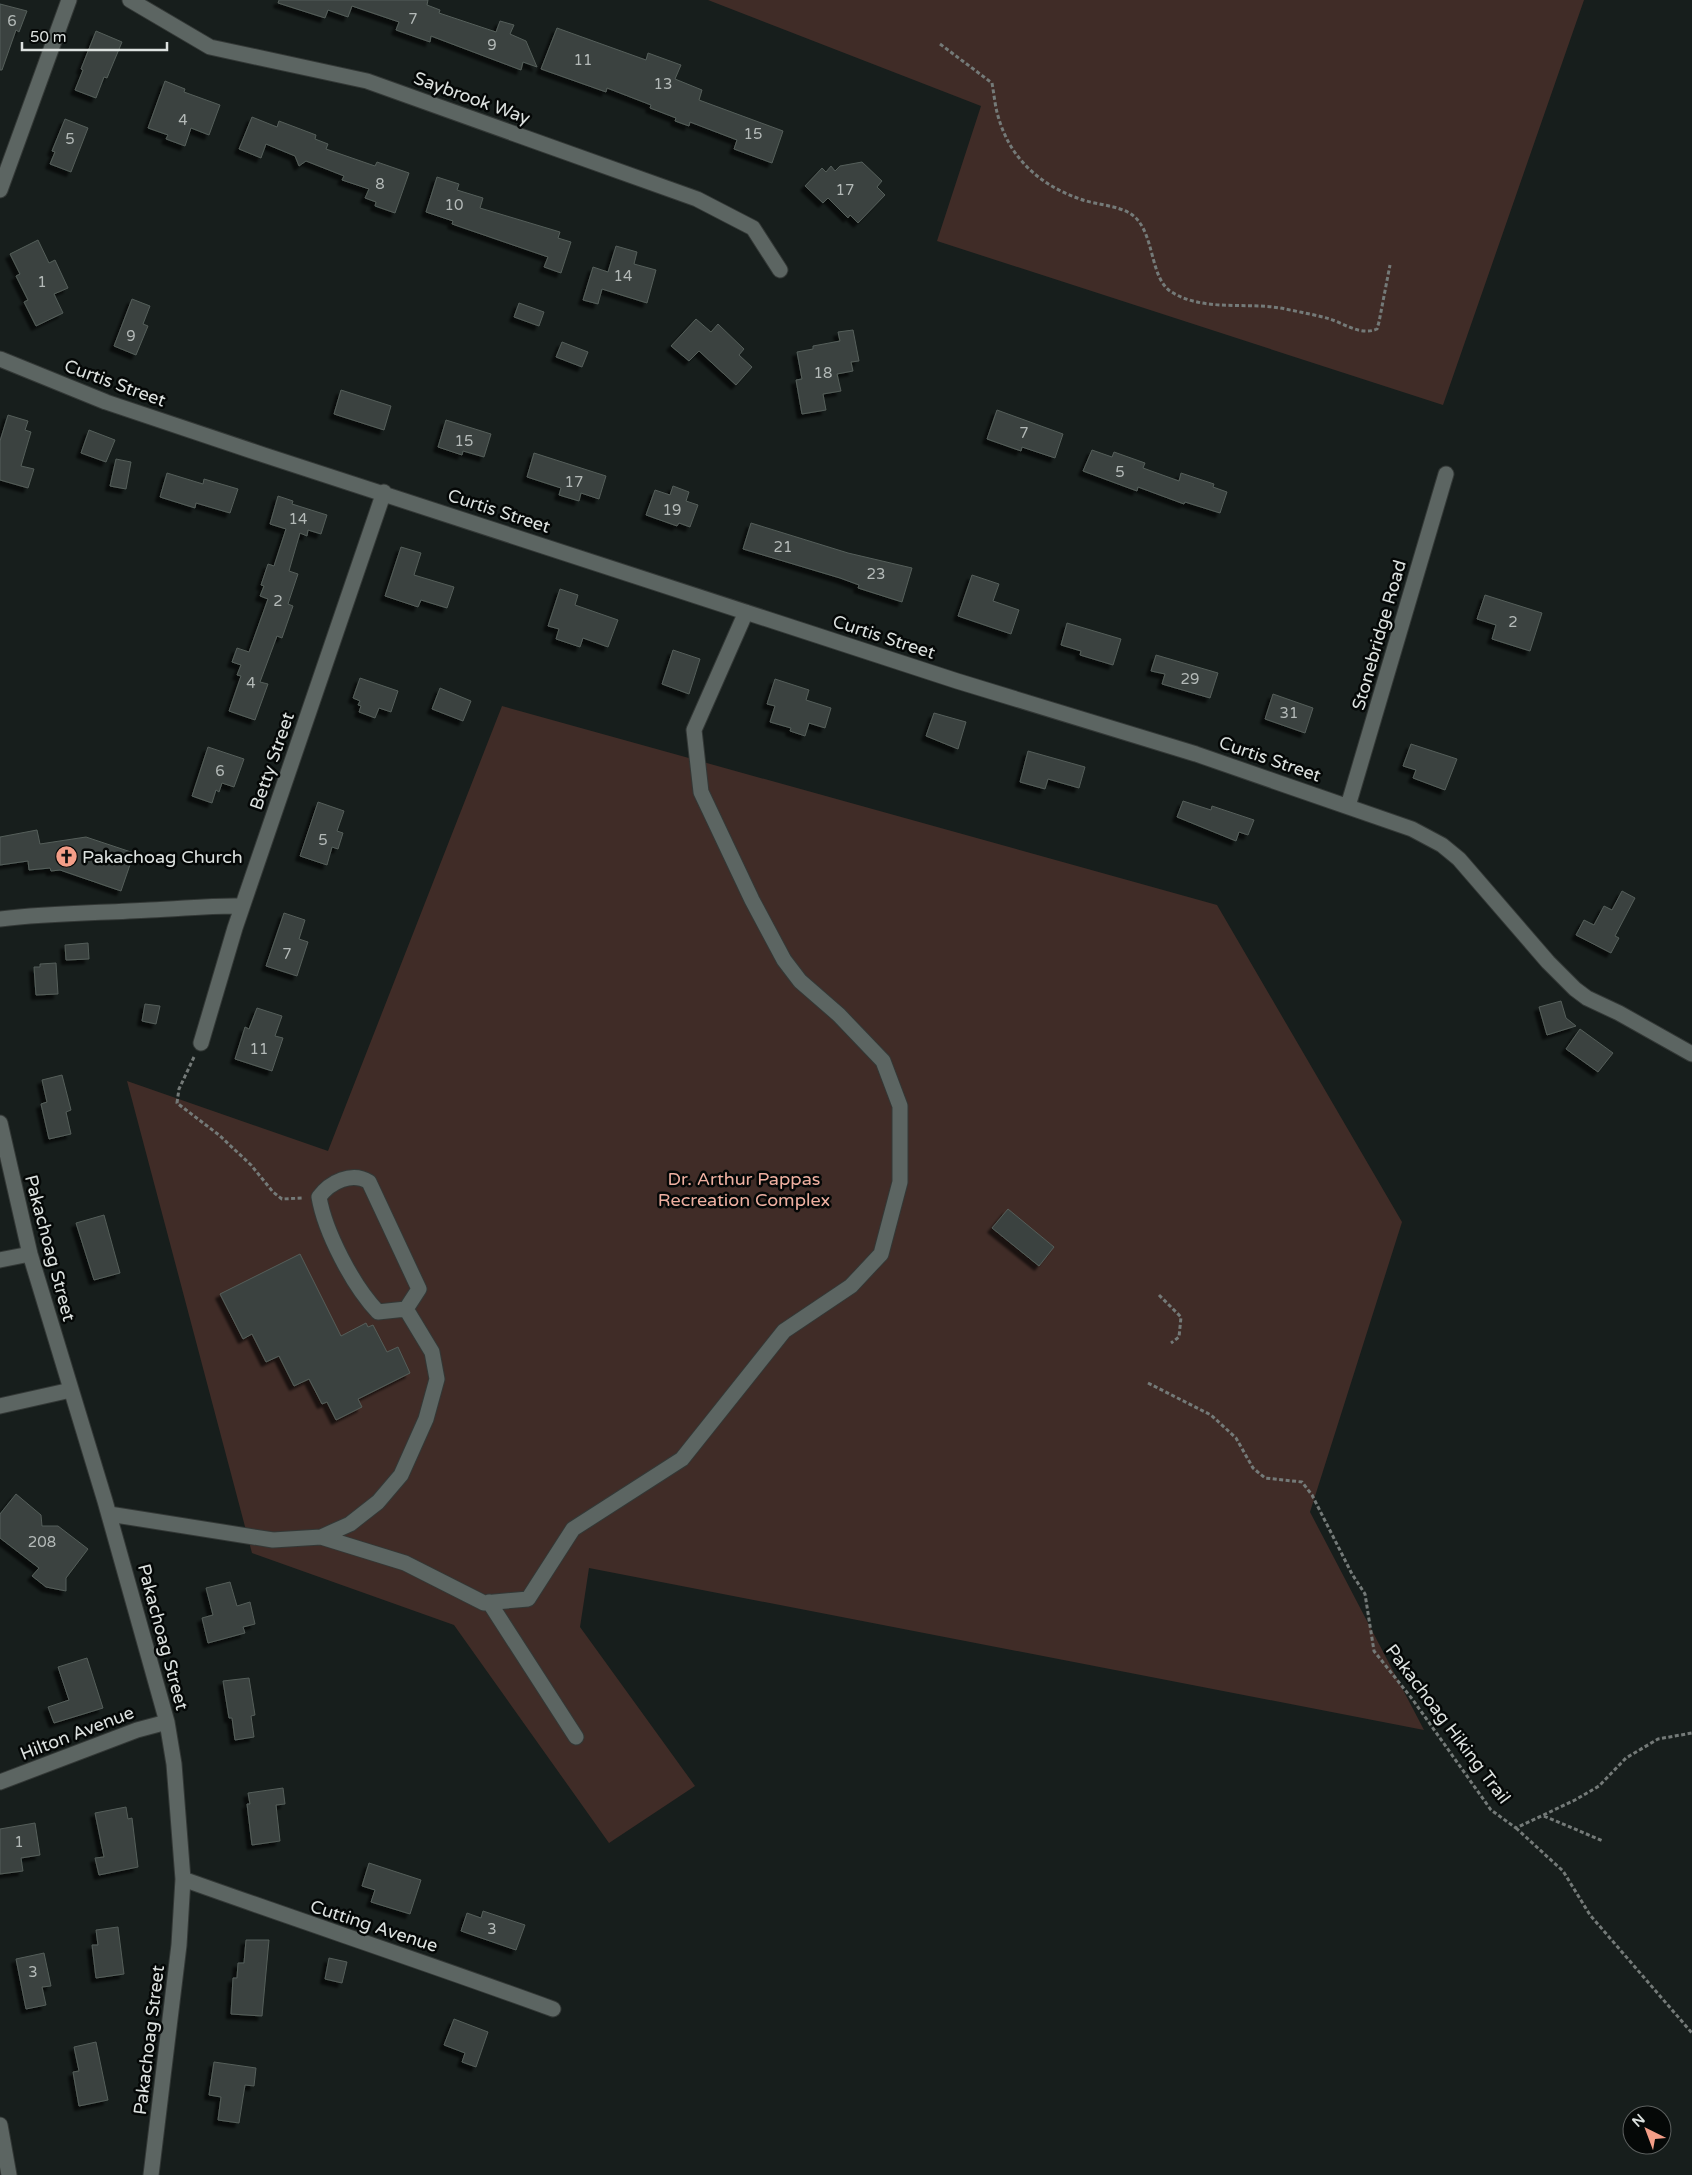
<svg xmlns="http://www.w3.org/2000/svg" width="1692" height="2175" font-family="'Varela Round',sans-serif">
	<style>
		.green { fill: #402c27 }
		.building { fill: #3b4340; stroke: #555e5a; filter: url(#shadow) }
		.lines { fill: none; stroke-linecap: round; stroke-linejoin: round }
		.minor-casing { stroke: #333836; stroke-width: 17 }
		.path { stroke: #747a78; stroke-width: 3; stroke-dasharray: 4 2.5; stroke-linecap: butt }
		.minor { stroke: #5c6562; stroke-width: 15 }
		.labels { text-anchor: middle; stroke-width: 5; stroke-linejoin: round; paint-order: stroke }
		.number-label { font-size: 15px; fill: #b4bab8 }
		.street-label { font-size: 18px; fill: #dde2e0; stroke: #050807 }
		.poi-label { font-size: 18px; fill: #dde2e0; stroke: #050807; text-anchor: start }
		.park-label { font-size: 18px; fill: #efb0a1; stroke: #050807 }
	</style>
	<defs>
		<filter id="shadow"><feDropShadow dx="-4.5" dy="4.5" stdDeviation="1" flood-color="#0009"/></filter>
	</defs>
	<rect width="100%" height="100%" fill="#171e1c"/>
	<path class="green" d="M708,0H1584L1443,405L937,241L981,106Z
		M502,706L1217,905L1402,1222L1310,1512L1424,1730L589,1568L580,1627L695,1786L609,1843L454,1625L252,1553L127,1081L328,1151Z"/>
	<path class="building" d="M279,0H428L427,5L440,10L439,13L496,32L500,21L514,25L510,34L526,41L537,67L523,62L521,70L431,36L430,42L396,30L399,22L352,6L348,17L328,10L325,18L278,3Z
		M0,4L27,11L19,32L16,30L2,70H0Z
		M557,28L646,60L648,53L681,65L675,79L702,90L699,100L783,131L772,163L734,149L737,140L690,122L689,126L675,121L676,118L650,108L651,105L607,88L606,92L541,69Z
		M96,31L122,42L107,78L104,77L96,98L75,90L83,70L81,69Z
		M165,81L185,89L184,92L220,105L209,135L191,128L185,146L166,139L168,135L148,128Z
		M252,117L277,127L279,121L316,135L315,139L328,144L326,149L375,166L377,162L409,173L395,213L375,206L376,202L365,198L369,189L342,180L344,176L306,161L299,166L295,156L266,144L261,158L239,149Z
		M65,119L88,128L71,172L50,164L55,152L52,151Z
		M862,162L882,181L877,187L885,195L858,223L850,215L848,218L828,198L823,203L805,186L822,168L826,172L831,166L835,171L840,166Z
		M437,177L459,184L457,190L483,198L480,208L560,232L558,238L571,242L561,273L544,267L548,257L452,224L453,221L426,212Z
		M38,240L49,263L55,260L68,288L54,294L63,313L36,326L24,302L28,300L16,276L20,274L10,254Z
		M616,246L637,252L634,264L656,270L647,303L602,289L598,304L583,300L593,267L608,272Z
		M132,299L150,306L143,324L148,326L136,355L114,346Z
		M519,303L544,312L539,326L514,317Z
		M696,319L711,332L718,324L744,349L739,355L752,367L736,385L699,351L689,361L671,346Z
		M853,330L859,361L851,362L853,371L837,374L841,391L823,394L826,410L802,414L796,380L802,379L797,352L813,349V346L840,341L838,332Z
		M562,342L588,352L582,367L556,357Z
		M341,390L391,406L384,430L334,414Z
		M997,410L1063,434L1055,458L1022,447L1021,451L987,439Z
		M8,415L28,421L25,430L31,432L21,466L34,469L28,488L0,480V441Z
		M446,420L491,434L484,457L463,451L462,455L438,447Z
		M89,430L115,440L106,462L81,453Z
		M1092,450L1112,457L1114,452L1145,463L1143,468L1179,481L1181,473L1214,484L1213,487L1227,492L1220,513L1185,502L1184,504L1138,487L1137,491L1083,471Z
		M534,453L606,476L599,499L581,493L579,501L559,495L561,488L527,477Z
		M116,459L131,462L126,489L110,486Z
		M167,473L203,484L204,479L238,489L230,513L196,503L195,508L160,497Z
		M673,486L689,492L686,501L698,505L690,527L679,523L677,526L646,515L655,490L670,495Z
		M278,496L293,501L292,504L327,515L321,534L308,530L307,536L300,533L289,571L298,574L288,604L293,606L282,638L277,636L260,682L268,684L255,720L229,711L241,676L237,675L241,665L232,662L237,648L249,652L268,599L260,596L264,586L261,585L268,564L274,566L286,529L270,524Z
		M751,523L848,553L912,568L902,602L858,588L859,585L840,578L743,549Z
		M401,547L421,553L414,575L454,587L447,608L421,600L418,607L385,596Z
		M972,575L999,584L993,601L1019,610L1011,634L958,616Z
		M560,589L578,595L575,605L618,620L608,647L583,638L580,647L556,639L559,629L548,626Z
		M1485,595L1542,613L1530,651L1492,639L1496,625L1477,619Z
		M1067,623L1121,639L1113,665L1080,655L1081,651L1061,645Z
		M673,650L700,659L689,694L662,684Z
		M1156,655L1218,673L1210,698L1162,684L1165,674L1151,671Z
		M360,678L398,691L391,712L379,708L375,718L359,712L361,706L358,705L360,701L353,698Z
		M775,679L809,690L806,700L831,708L825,728L809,723L805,736L790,731L791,728L770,722L775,706L767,704Z
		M440,688L471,701L463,721L432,709Z
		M1273,694L1313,708L1305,733L1265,719Z
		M934,713L966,722L958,749L926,736Z
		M1411,744L1457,759L1445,790L1413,778L1416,770L1403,766Z
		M208,747L244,759L234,787L222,783L219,792L216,790L212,803L192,796Z
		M1028,751L1085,767L1079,788L1048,779L1045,789L1020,782Z
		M1183,801L1211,810L1212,806L1254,820L1248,835L1239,832L1236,841L1177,817Z
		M318,802L344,811L337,831L343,833L338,849L332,847L327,865L300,856Z
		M37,830L40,844L86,837L134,853L121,891L60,870L51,871L50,868L29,870L28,861L0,865V837Z
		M1622,891L1635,898L1615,936L1619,938L1611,953L1576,935L1584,920L1594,925L1604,906L1612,910Z
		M284,913L305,920L299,939L308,942L297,976L266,966Z
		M88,943L89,959L66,960L65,945Z
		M56,963L58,994L36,995L34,967H40V964Z
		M1561,1001L1566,1018L1576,1026L1547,1035L1539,1007Z
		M145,1004L160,1006L156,1024L142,1021Z
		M257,1008L282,1016L275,1036L283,1038L272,1071L235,1059L245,1027L249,1029Z
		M1580,1029L1613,1053L1598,1072L1566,1049Z
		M62,1075L71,1110L66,1112L71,1134L49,1139L41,1104L47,1102L42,1080Z
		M1008,1209L1054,1247L1039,1266L992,1228Z
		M104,1215L120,1273L94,1280L76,1223Z
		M300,1254L341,1336L366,1323L368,1327L373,1325L387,1352L398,1347L410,1373L358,1399L362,1407L336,1420L327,1402L322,1404L309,1379L294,1386L279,1356L266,1362L252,1334L243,1339L220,1294Z
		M16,1494L41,1515L42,1526H58L88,1549L66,1578V1591L46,1587L32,1576L39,1568L0,1538V1514Z
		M230,1582L237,1606L250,1602L255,1624L243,1627L245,1633L208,1643L202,1618L213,1615L206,1588Z
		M87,1658L103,1708L54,1723L48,1707L69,1700L58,1667Z
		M249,1678L255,1715L251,1716L254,1737L235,1740L232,1718H229L223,1681Z
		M283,1788L285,1804L276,1805L280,1841L252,1845L247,1804H250L248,1793Z
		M126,1807L128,1819L132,1818L138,1867L99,1875L95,1858L104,1857L95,1813Z
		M35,1823L40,1855L21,1858L23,1871L0,1874V1829Z
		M369,1863L421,1880L410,1914L371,1902L375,1890L362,1886Z
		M483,1911L525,1925L516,1950L461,1931L467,1913L481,1918Z
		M118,1927L124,1974L96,1978L92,1945H98L96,1930Z
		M246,1940H269L262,2016L231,2014L233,1978H237L238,1963H244Z
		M44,1953L51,1986L42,1987L46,2005L26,2009L16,1959Z
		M329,1958L347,1962L342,1983L325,1979Z
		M454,2019L488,2032L476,2067L462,2062L465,2053L444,2045Z
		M96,2042L108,2100L79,2106L73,2072L79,2071L74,2047Z
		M214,2062L256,2068L254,2086L245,2085L239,2123L218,2120L221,2097L209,2095Z"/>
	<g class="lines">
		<defs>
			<path id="minor" d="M130,0L210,47L367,81L697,199L753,228L780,270
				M0,190L69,0
				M0,359L106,402L264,455L957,681L1196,754L1412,829L1442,845L1459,859L1548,962L1575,989L1587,998L1619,1013L1692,1054
				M1348,806L1446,474
				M0,919C50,913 100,913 150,910C181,909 211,905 242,906
				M201,1043L235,928L384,492
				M0,1123L30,1254L105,1501L167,1722L174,1764L183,1879L179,1945L151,2175
				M0,1260L30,1254
				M0,1406L71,1390
				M109,1514L273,1540L321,1537L350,1524L378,1502L401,1475L426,1419L437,1379L432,1352L406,1309L378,1312C353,1286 325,1232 319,1197C330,1182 352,1171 369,1182L419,1289L406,1309
				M321,1537L405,1563L484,1603L528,1599L573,1529L682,1459L784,1331L851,1286L881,1254L900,1182V1106L883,1061L839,1015L800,981L784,960L752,900L701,792L694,730L746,612
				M489,1602L576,1737
				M0,1782L137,1730L167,1722
				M183,1879C306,1923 430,1964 553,2009
				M0,2125L9,2175"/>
		</defs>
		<use href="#minor" class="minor-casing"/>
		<path class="path" d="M940,44L992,83C994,94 995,106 998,116C1010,159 1040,185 1080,199C1096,205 1117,205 1131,214C1155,230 1149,276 1170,291C1203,313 1249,301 1285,309C1300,312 1316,315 1330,319C1345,324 1361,336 1377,329L1379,322L1390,265
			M194,1057L179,1089L177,1103L219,1135L251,1165L273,1192L282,1199L303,1198
			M1159,1295L1181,1317L1179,1337L1171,1343
			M1148,1383L1211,1415L1236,1438L1253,1468L1265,1478L1302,1482L1312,1495L1352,1574L1365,1594L1374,1651L1413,1700L1491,1810L1516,1828L1575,1800L1599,1786L1626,1758L1658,1739L1692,1733
			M1544,1816L1603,1841
			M1516,1828L1563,1871L1590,1915L1692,2033"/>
		<use href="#minor" class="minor"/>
	</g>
	<defs>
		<symbol id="church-disc" viewBox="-11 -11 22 22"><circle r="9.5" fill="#f49e88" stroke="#050807"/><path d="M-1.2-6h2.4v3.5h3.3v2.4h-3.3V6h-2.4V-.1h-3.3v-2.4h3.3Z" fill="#111"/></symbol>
	</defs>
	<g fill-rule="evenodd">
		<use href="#church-disc" x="54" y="844" width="25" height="25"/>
	</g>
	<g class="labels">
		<g class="number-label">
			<text x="413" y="24">7</text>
			<text x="12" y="26">6</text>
			<text x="492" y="50">9</text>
			<text x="583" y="65">11</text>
			<text x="663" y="89">13</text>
			<text x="183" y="125">4</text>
			<text x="753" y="139">15</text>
			<text x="70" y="144">5</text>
			<text x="380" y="189">8</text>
			<text x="845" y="195">17</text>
			<text x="454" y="210">10</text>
			<text x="623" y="281">14</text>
			<text x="42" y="287">1</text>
			<text x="131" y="341">9</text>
			<text x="823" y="378">18</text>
			<text x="1024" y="438">7</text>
			<text x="464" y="446">15</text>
			<text x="1120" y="477">5</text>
			<text x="574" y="487">17</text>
			<text x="672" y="515">19</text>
			<text x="298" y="524">14</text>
			<text x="783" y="552">21</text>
			<text x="876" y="579">23</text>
			<text x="278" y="606">2</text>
			<text x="1513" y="627">2</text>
			<text x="1190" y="684">29</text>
			<text x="251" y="688">4</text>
			<text x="1289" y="718">31</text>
			<text x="220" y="776">6</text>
			<text x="323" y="845">5</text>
			<text x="287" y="959">7</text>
			<text x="259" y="1054">11</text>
			<text x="42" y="1547">208</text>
			<text x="19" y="1847">1</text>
			<text x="492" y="1934">3</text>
			<text x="33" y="1977">3</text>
		</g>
		<g class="street-label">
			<text transform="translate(472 98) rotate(20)" y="6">Saybrook Way</text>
			<text transform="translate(115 383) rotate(20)" y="6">Curtis Street</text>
			<text transform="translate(499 511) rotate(18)" y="6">Curtis Street</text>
			<text transform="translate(1379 635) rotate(-74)" y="6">Stonebridge Road</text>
			<text transform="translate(884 637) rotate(18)" y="6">Curtis Street</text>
			<text transform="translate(1270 759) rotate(19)" y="6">Curtis Street</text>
			<text transform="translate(272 761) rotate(-71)" y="6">Betty Street</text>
			<text transform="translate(50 1248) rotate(75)" y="6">Pakachoag Street</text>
			<text transform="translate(163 1637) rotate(75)" y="6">Pakachoag Street</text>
			<text transform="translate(1448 1724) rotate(53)" y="6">Pakachoag Hiking Trail</text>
			<text transform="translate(77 1733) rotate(-21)" y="6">Hilton Avenue</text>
			<text transform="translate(374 1926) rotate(18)" y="6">Cutting Avenue</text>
			<text transform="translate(149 2040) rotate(-83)" y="6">Pakachoag Street</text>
		</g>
		<g class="poi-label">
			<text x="82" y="863">Pakachoag Church</text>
		</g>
		<g class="park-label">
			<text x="744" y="1185">Dr. Arthur Pappas<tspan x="744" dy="21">Recreation Complex</tspan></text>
		</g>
	</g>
	<g transform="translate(1647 2130) rotate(318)"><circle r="24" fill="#050807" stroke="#5b5f5e"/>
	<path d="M0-4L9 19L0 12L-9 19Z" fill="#f49e88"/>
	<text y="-8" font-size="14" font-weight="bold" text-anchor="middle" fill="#dde2e0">N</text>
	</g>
	<path d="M22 42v8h145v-8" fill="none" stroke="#dde2e0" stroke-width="2.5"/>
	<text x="30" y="42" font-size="15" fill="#dde2e0" stroke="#050807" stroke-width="4" paint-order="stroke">50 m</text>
</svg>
